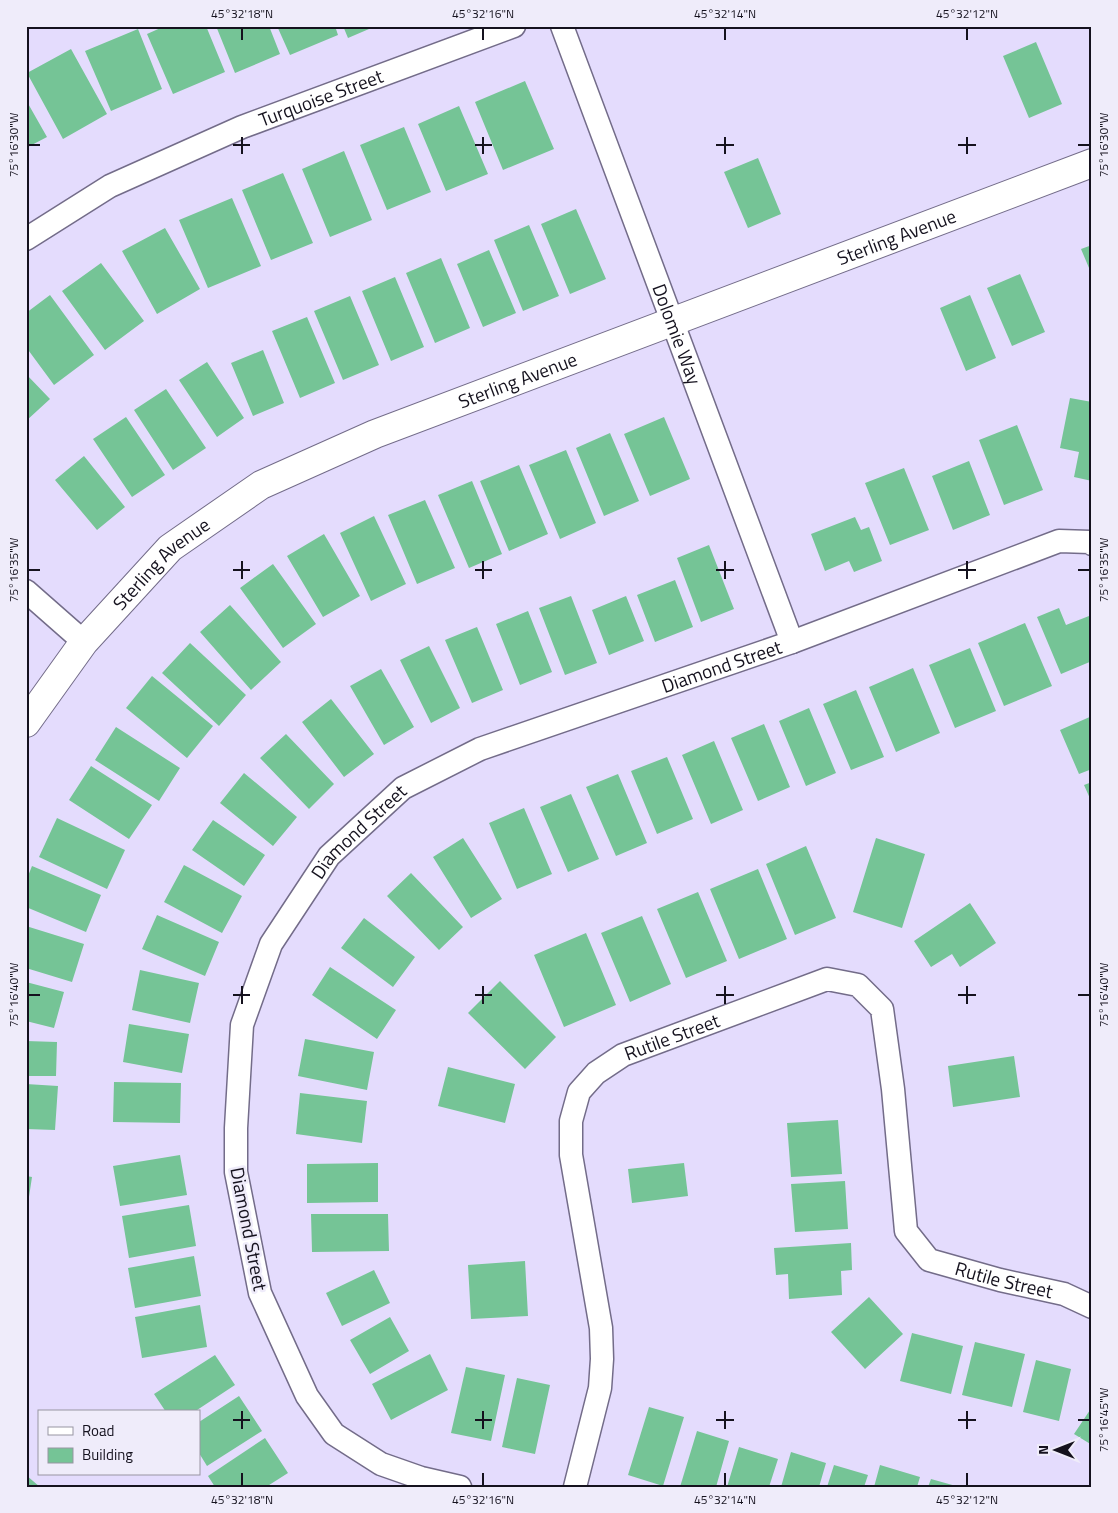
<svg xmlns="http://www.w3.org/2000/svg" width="1118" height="1513" font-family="'Titillium Web',sans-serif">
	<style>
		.building { fill: #75c496 }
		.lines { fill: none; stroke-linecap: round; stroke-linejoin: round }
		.street-casing { stroke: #736c89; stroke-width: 25 }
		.secondary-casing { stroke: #736c89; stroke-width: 30 }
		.street { stroke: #fff; stroke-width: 22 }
		.secondary { stroke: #fff; stroke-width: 28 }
		.ticks { fill: none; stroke: #15121e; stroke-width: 2 }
		.labels { text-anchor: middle; stroke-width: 5; stroke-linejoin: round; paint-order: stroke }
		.street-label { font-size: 19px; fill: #15121e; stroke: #efecfa }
		.neatline { fill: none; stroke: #15121e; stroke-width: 2 }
		.ticks-label { font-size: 12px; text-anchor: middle; fill: #15121e }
	</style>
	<rect width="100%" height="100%" fill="#e4dcfd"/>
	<path class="building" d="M165,26H206L225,72L173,94L147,34Z
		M216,26H269L280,54L235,73Z
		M277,26H335L338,35L290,55Z
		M343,26H376L348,38Z
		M138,29L162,89L111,111L85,51Z
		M1036,42L1062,104L1029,118L1003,56Z
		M71,49L107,114L63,139L27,73Z
		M525,81L554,149L503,170L475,102Z
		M26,100L47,137L26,148Z
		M459,106L488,174L446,191L418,124Z
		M404,127L431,192L387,210L360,145Z
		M344,151L372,220L330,237L302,169Z
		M758,158L781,214L748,228L724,172Z
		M283,173L313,243L271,260L242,190Z
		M232,198L261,266L208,288L179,220Z
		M576,209L606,279L570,294L541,224Z
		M529,225L559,296L523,311L494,240Z
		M165,228L200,289L157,314L122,251Z
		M1092,245V275L1081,249Z
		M489,250L516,313L483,327L457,264Z
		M441,258L470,328L435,343L406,273Z
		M101,263L144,321L105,350L62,291Z
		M1020,274L1045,332L1012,346L987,288Z
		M395,277L424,347L391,361L362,291Z
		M50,295L94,355L54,385L26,347V313Z
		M970,295L996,358L966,371L940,308Z
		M350,296L379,365L343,380L314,311Z
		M307,317L335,383L300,398L272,331Z
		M263,350L284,403L253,416L231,363Z
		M207,362L244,418L217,437L179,380Z
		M26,374L50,399L26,421Z
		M166,389L206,448L173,470L134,410Z
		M1070,398L1092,402V481L1074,477L1079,452L1060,448Z
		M126,417L165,475L132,497L93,439Z
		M664,417L690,479L650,496L624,434Z
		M1017,425L1043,490L1004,505L979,440Z
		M610,433L639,501L604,516L576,448Z
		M566,450L596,523L560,539L529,465Z
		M84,456L125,507L97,530L55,480Z
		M969,461L990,515L953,530L932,476Z
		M519,465L548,534L509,551L480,481Z
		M904,468L929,530L890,545L865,483Z
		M472,481L502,554L469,568L438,495Z
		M425,500L455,568L417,584L388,515Z
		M374,516L406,584L371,601L340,533Z
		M855,517L861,530L869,527L882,561L854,572L849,561L825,571L811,534Z
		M324,534L360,596L323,617L287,556Z
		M709,545L734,609L701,622L677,558Z
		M273,564L316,624L283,648L240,588Z
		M675,580L693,627L655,642L637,595Z
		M571,596L597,663L565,675L539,608Z
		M626,596L644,641L609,655L592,610Z
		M230,605L281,662L251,690L200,632Z
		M1059,608L1066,625L1089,616L1092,623V661L1061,674L1037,617Z
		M528,611L552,672L520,685L496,624Z
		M1025,623L1052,686L1004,706L978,643Z
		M477,627L503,690L472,703L445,640Z
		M190,643L246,695L219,726L162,673Z
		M429,646L460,708L431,723L400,660Z
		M970,648L996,711L955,728L929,665Z
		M913,668L940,733L896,752L869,687Z
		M381,669L414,727L384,745L350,686Z
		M152,676L213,726L187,758L126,708Z
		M856,690L884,757L851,770L823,704Z
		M331,699L374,754L344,777L302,722Z
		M809,708L836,773L806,786L779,721Z
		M1092,716V769L1079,774L1060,730Z
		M764,724L790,787L758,801L731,738Z
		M116,727L180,768L159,801L95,760Z
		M286,734L334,784L309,809L260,758Z
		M714,741L743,810L711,824L682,755Z
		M667,757L693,819L657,834L631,771Z
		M91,766L152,805L129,839L69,800Z
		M244,773L297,817L273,846L220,803Z
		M618,774L647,843L616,856L586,787Z
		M1092,782V803L1084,785Z
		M571,794L599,859L568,872L540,807Z
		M524,808L552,874L517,889L489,823Z
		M57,818L125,850L107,889L39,857Z
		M213,820L265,855L244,886L192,850Z
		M463,838L502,899L471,918L433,857Z
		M876,838L925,854L902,928L853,912Z
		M806,846L836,918L795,935L766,864Z
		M184,865L242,896L222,933L164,902Z
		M32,866L101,895L86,932L26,907V881Z
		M758,869L787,939L739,959L710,889Z
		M411,873L463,927L439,950L387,896Z
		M698,892L727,961L686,978L657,909Z
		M970,903L996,943L960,967L952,954L931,967L914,941Z
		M157,915L219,942L205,976L142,949Z
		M642,916L671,984L630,1002L601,933Z
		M364,918L415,957L393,987L341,948Z
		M26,926L84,944L72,982L26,968Z
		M586,933L616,1005L564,1027L534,955Z
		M330,967L396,1010L377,1039L312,995Z
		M140,970L199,983L190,1023L132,1010Z
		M500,981L556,1037L525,1069L468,1013Z
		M26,982L64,992L54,1028L26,1021Z
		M129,1024L189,1034L182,1073L123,1062Z
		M305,1039L374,1052L367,1090L298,1076Z
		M26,1041L57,1042L56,1076H26Z
		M1014,1056L1020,1097L953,1107L948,1066Z
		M448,1067L515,1084L505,1123L438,1106Z
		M114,1082L181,1083L180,1123L113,1122Z
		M26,1084L58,1086L55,1130L26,1129Z
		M300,1093L367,1101L362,1143L296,1134Z
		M838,1120L842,1174L791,1177L787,1123Z
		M180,1155L187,1195L120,1206L113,1166Z
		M378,1163V1202L307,1203V1164Z
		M684,1163L688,1196L632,1203L628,1169Z
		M26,1176L32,1177L27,1210L26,1209Z
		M845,1181L848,1229L795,1232L791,1184Z
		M189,1205L196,1246L129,1258L122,1216Z
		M311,1214H388L389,1251L312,1252Z
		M851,1243L852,1270L841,1271L842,1295L789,1299L788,1274L776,1275L774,1248Z
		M194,1256L201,1296L135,1308L128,1268Z
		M525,1261L528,1316L471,1319L468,1265Z
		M374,1270L390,1303L342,1326L326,1293Z
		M869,1297L903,1334L865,1369L831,1332Z
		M200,1305L207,1347L142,1358L135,1317Z
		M390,1317L409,1351L370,1374L350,1340Z
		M912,1333L963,1346L951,1394L900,1381Z
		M975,1342L1025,1354L1012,1407L962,1395Z
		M430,1354L448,1390L391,1420L372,1384Z
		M215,1355L235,1385L194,1412H166L154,1394Z
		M1036,1360L1071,1369L1059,1421L1023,1412Z
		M466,1367L505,1375L491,1441L451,1433Z
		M517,1378L550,1385L535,1454L502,1447Z
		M239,1396L262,1431L207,1466L199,1453V1422Z
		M649,1407L684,1417L663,1486L628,1475Z
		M1092,1407V1445L1074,1434Z
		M697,1431L729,1441L716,1487H680Z
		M265,1438L288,1473L266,1487H215L208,1476Z
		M739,1447L778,1459L769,1487H727Z
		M791,1452L826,1463L819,1487H781Z
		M834,1465L868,1475L864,1487H827Z
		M880,1465L920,1477L917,1487H874Z
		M26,1475L40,1487H26Z
		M931,1479L956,1486V1487H928Z"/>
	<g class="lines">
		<defs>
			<g id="street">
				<path id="s1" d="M562,26L792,642"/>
				<path id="s2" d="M26,239L110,186L242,127L514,26"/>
				<path d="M26,591L84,642"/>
				<path id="s3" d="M460,1487L421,1478L381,1464L334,1434L307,1396L260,1293L236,1172V1128L242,1025L271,944L329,856L403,788L480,749L792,642L1059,541L1090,542L1092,544"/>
				<path id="s4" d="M575,1487L600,1388L602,1359L601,1328L571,1155V1121L579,1092L596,1073L623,1055L827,979L858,985L882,1009L893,1089L906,1231L929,1260L1000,1280L1064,1294L1092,1307"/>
			</g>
			<g id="secondary">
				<path id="s5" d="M26,723L84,642L170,548L261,485L375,434L1092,163"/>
			</g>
		</defs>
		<use href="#street" class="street-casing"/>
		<use href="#secondary" class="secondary-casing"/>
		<use href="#street" class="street"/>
		<use href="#secondary" class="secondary"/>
	</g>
	<path class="ticks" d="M242,28V40M483,28V40M725,28V40M967,28V40M242,137V154M483,137V154M725,137V154M967,137V154M28,145H40M233,145H250M475,145H492M716,145H734M958,145H976M1078,145H1090M242,561V579M483,561V579M725,561V579M967,561V579M28,570H40M233,570H250M475,570H492M716,570H734M958,570H976M1078,570H1090M242,986V1004M483,986V1004M725,986V1004M967,986V1004M28,995H40M233,995H250M475,995H492M716,995H734M958,995H976M1078,995H1090M242,1411V1429M483,1411V1429M725,1411V1429M967,1411V1429M233,1420H250M475,1420H492M716,1420H734M958,1420H976M1078,1420H1090M242,1473V1486M483,1473V1486M725,1473V1486M967,1473V1486"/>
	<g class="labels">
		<g class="street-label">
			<text dy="7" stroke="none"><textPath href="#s2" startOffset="328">Turquoise Street</textPath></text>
			<text dy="7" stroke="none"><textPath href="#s5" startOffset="1020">Sterling Avenue</textPath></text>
			<text dy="7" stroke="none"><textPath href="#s1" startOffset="329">Dolomie Way</textPath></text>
			<text dy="7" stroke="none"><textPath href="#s5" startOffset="615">Sterling Avenue</textPath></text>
			<text dy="7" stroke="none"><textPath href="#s5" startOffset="210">Sterling Avenue</textPath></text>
			<text dy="7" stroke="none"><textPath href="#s3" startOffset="1202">Diamond Street</textPath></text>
			<text dy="7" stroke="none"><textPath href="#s3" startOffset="798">Diamond Street</textPath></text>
			<text dy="7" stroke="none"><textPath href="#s4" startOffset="512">Rutile Street</textPath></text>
			<text transform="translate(249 1229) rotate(79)" y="7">Diamond Street</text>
			<text dy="7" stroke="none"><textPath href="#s4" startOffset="1081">Rutile Street</textPath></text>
		</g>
	</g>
	<rect width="1118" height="1513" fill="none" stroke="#efecfa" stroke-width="55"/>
	<rect x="38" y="1410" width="162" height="65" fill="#efecfa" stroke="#9895a2"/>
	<rect x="48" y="1427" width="25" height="8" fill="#ffffff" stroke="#9895a2"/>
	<text x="82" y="1436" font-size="15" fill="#15121e">Road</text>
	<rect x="48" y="1448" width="25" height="15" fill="#75c496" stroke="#9895a2"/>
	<text x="82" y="1460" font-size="15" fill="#15121e">Building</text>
	<g transform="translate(1056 1450) rotate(270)" stroke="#efecfa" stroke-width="4" paint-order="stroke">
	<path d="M0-4L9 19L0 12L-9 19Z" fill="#15121e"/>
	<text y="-8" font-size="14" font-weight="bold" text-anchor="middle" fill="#15121e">N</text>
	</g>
	<rect x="28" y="28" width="1062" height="1458" class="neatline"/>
	<g class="ticks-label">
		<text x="242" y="18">45°32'18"N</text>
		<text x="483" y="18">45°32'16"N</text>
		<text x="725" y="18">45°32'14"N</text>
		<text x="967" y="18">45°32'12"N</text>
		<text transform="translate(1104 145) rotate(-90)" y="4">75°16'30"W</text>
		<text transform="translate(14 145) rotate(-90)" y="4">75°16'30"W</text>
		<text transform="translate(1104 570) rotate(-90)" y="4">75°16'35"W</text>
		<text transform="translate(14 570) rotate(-90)" y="4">75°16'35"W</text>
		<text transform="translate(1104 995) rotate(-90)" y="4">75°16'40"W</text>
		<text transform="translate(14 995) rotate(-90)" y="4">75°16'40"W</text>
		<text transform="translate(1104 1420) rotate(-90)" y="4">75°16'45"W</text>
		<text x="242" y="1504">45°32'18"N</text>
		<text x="483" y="1504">45°32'16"N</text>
		<text x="725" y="1504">45°32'14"N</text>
		<text x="967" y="1504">45°32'12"N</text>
	</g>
</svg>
